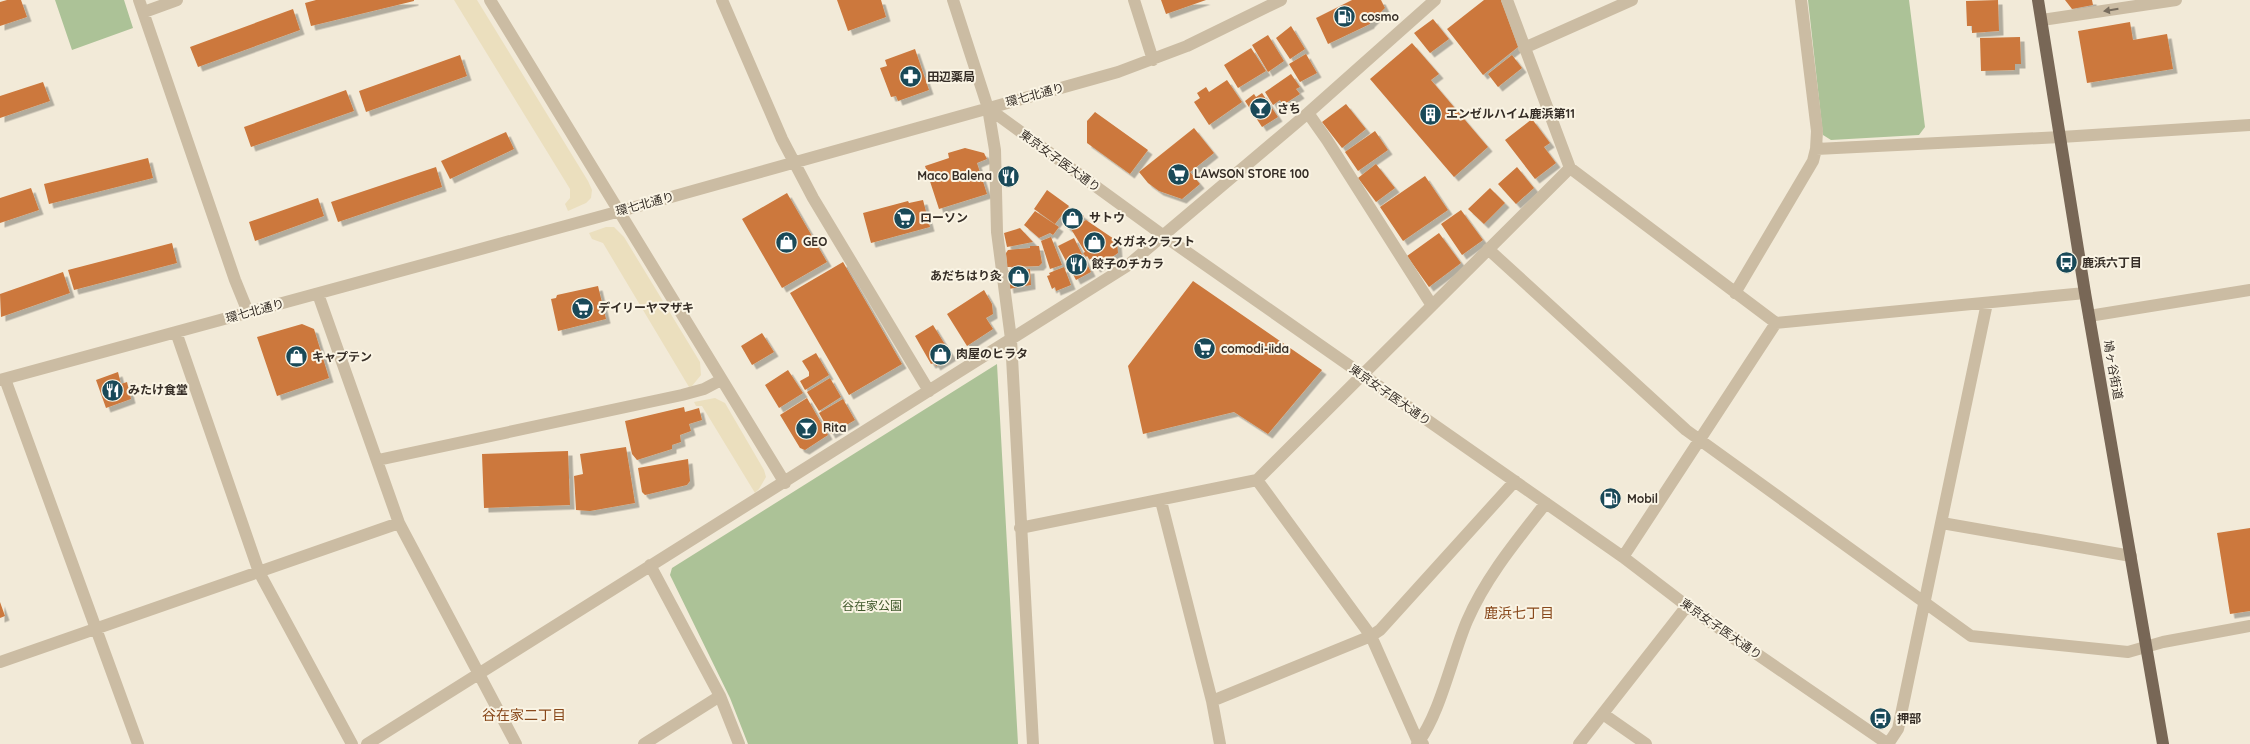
<svg xmlns="http://www.w3.org/2000/svg" width="2250" height="744" font-family="Quicksand,'Noto Sans JP',sans-serif">
	<style>
		.green { fill: #acc297 }
		.plaza { fill: #ebdfbe }
		.building { fill: #cc783c; filter: url(#shadow) }
		.lines { fill: none; stroke-linecap: round; stroke-linejoin: round }
		.minor { stroke: #cbbca3; stroke-width: 12 }
		.major { stroke: #786756; stroke-width: 12 }
		.oneway { fill: #786d5e }
		.labels { text-anchor: middle; stroke-width: 4; stroke-linejoin: round; paint-order: stroke }
		.poi-label { font-size: 12px; font-weight: bold; fill: #352d26; stroke: #faf4e4; text-anchor: start }
		.street-label { font-size: 12px; fill: #352d26; stroke: #faf4e4 }
		.park-label { font-size: 12px; fill: #3d5528; stroke: #faf4e4 }
		.neighbourhood-label { font-size: 14px; fill: #88481b; stroke: #faf4e4 }
	</style>
	<defs>
		<filter id="shadow"><feDropShadow dx="4.5" dy="4.5" stdDeviation="0" flood-color="#0004"/></filter>
	</defs>
	<rect width="100%" height="100%" fill="#f2ead8"/>
	<path class="green" d="M55,0H124L133,28L72,50Z
		M1808,0H1909L1925,127L1919,135L1831,140L1823,135Z
		M997,364L1018,744H748L730,698L670,575L672,568Z"/>
	<path class="plaza" d="M454,0H477L588,181L592,190L591,198L586,203L568,211L565,204L570,198V189Z
		M606,227H614L624,237L700,362L701,375L692,386L689,387L603,243L592,239L589,233Z
		M715,398L725,403L764,470L766,477L759,489L755,493L702,406H696L694,402Z"/>
	<path class="building" d="M7,0H21L27,17L0,26V2Z
		M316,0H414V1L311,26L305,3Z
		M837,0H881L886,17L848,31Z
		M1161,0H1206L1166,14Z
		M1352,0H1381L1385,8L1370,23V24L1328,44L1316,18Z
		M1484,0H1501L1518,47L1483,75L1447,29Z
		M1998,0L1999,31L1972,33V26H1967L1966,1Z
		M2065,0H2092L2093,5L2072,9Z
		M293,9L300,30L198,67L190,47Z
		M1433,19L1449,39L1430,53L1414,33Z
		M2130,22L2133,40L2167,34L2173,69L2087,83L2078,31Z
		M1291,26L1305,49L1290,59L1276,38Z
		M1268,35L1284,61L1268,72L1252,45Z
		M2020,37L2021,64H2015V70L1981,71L1980,38Z
		M1412,43L1439,74L1431,80L1488,147L1454,177L1370,79Z
		M1251,48L1266,71L1238,88L1224,65Z
		M915,49L929,90L898,101L896,96L891,97L880,68L887,66L885,60Z
		M1306,54L1317,73L1300,82L1289,64Z
		M460,55L467,76L366,112L359,91Z
		M1512,55L1522,68L1498,87L1488,74Z
		M1291,74L1300,87L1296,89L1300,94L1283,105L1280,100L1273,105L1265,92Z
		M1227,80L1242,102L1209,125L1194,102L1200,98L1197,93L1206,87L1209,92Z
		M43,82L50,101L0,118V96Z
		M346,90L354,111L251,147L244,127Z
		M1262,93L1278,117L1262,127L1245,101L1254,94L1256,97Z
		M1346,104L1366,129L1342,148L1322,122Z
		M1095,112L1148,150L1130,174L1087,143V121Z
		M1532,119L1550,143L1544,147L1556,163L1535,179L1505,140Z
		M1194,128L1214,153L1190,172L1200,184L1182,199L1159,191L1148,183L1139,172Z
		M1375,131L1388,150L1358,171L1345,152Z
		M506,132L514,149L450,179L441,161Z
		M965,148L984,153L987,159L977,163L987,194L939,209L925,166L949,158L948,153Z
		M148,158L153,178L49,204L44,184Z
		M1376,164L1395,188L1376,202L1358,178Z
		M436,167L442,187L338,222L331,202Z
		M1517,167L1534,188L1516,204L1498,184Z
		M1425,176L1448,210L1403,241L1380,207Z
		M31,188L39,210L0,223V198Z
		M1490,188L1505,203L1484,224L1468,209Z
		M1047,190L1069,206L1055,224L1034,209Z
		M787,193L827,262L782,288L742,219Z
		M318,198L324,216L255,241L249,222Z
		M923,200L930,227L871,243L863,213L908,201L909,203Z
		M1072,208L1084,216L1082,220L1068,228L1062,222Z
		M1461,210L1483,240L1462,255L1441,224Z
		M1035,211L1059,227L1053,235L1050,233L1039,238L1024,225Z
		M1086,220L1117,241L1118,253L1096,268L1087,256L1086,257L1083,253L1085,252L1071,229Z
		M1020,228L1033,242L1007,247L1004,233Z
		M1439,233L1461,263L1429,287L1407,256Z
		M1051,237L1062,265L1050,269L1041,241Z
		M1074,238L1091,272L1076,280L1058,246Z
		M172,243L177,263L74,290L68,270Z
		M1030,246H1039L1042,263L1039,266L1007,267L1006,253L1008,250L1030,248Z
		M843,262L902,364L849,395L790,293Z
		M1064,267L1071,285L1056,291L1055,287L1052,289L1047,276L1050,275L1049,273Z
		M1030,269L1031,285L1009,289L1006,271Z
		M63,272L70,293L1,317L0,294Z
		M1193,281L1322,370L1268,434L1234,412L1143,434L1128,366Z
		M598,286L606,319L558,331L551,299L556,298L557,295Z
		M984,290L992,304L993,314L986,318L993,329L967,346L947,314Z
		M302,324L314,329L329,378L277,396L257,337Z
		M933,325L952,356L936,366L934,363L931,364L915,336Z
		M762,333L774,352L752,365L741,346Z
		M816,353L829,375L805,390L800,381L809,376V372L802,361Z
		M788,370L803,393L779,408L765,385Z
		M118,372L121,384L127,382L131,399L106,408L96,380Z
		M830,378L841,397L819,411L807,392Z
		M807,398L828,435L805,450L800,448L780,415Z
		M843,399L855,420L831,434L819,413Z
		M684,407L685,412L699,408L702,420L689,424L691,431L680,435L681,442L672,445V449L637,460L632,454L625,421Z
		M626,447L635,503L590,511L576,510L574,476L583,474L580,454Z
		M568,451L570,505L484,508L482,454Z
		M688,459L690,481L687,485L645,495L642,492L638,468Z
		M2250,528V611L2230,614L2217,533Z
		M0,602L5,616L0,618Z"/>
	<g class="lines">
		<path class="minor" d="M139,0L235,280L248,312
			M490,0L785,483
			M722,0L782,139L813,198L929,391
			M953,0L988,108L995,150L997,232L1011,339L1033,744
			M1134,0L1153,60
			M1507,0L1570,168L1776,323
			M144,12L177,0
			M2042,20L2176,0
			M1524,48L1632,0
			M988,108L1164,236L1623,557L1687,606L1888,744
			M1308,113L1327,140L1431,304
			M1816,149L2061,137L2250,125
			M1488,249L1686,430L1971,636L2128,652L2163,642L2250,626
			M1735,293L1813,161L1816,149L1817,131L1801,0
			M318,294L399,523L516,744
			M2089,316L2250,290
			M176,332L259,572L352,744
			M5,379L138,744
			M0,380L646,204L1118,72L1187,46L1281,0
			M378,460L682,395L704,389L721,380
			M1161,501L1212,701L1220,744
			M1942,523L2131,556
			M1020,528L1257,480
			M1623,557L1776,323L2085,293
			M650,565L720,696L739,744
			M0,662L399,523
			M1212,701L1371,636L1380,630L1515,481
			M1603,714L1646,744
			M367,744L1127,266L1308,113L1435,0
			M644,744L720,696
			M1417,744C1440,715 1452,656 1467,621C1486,577 1517,540 1546,503
			M1423,744L1418,742L1371,636L1257,480L1570,168
			M1579,744L1687,606
			M1888,744L1898,729L1987,303"/>
		<path class="major" d="M2038,0L2085,293L2163,744"/>
	</g>
	<defs><path id="oneway-solid" d="M-6-.8H1V-3.2L6.5 0L1 3.2V.8H-6Z" transform="scale(1.25)"/></defs>
	<use class="oneway" href="#oneway-solid" transform="translate(2111 10) rotate(171)"/>
	<defs>
		<symbol id="fuel-disc" viewBox="-11 -11 22 22"><circle r="9.5" fill="#194958" stroke="#faf4e4"/><path d="M-5.5-6h7V0h2V4h1.3V-2.5L3-4.5l.8-.8L6-3V5H2.5V1h-1V6h-7ZM-4.2-4.7v3.2H.2V-4.7Z" fill="#fff"/></symbol>
		<symbol id="pharmacy-disc" viewBox="-11 -11 22 22"><circle r="9.5" fill="#194958" stroke="#faf4e4"/><path d="M-2-6h4v4h4v4h-4v4h-4v-4h-4v-4h4Z" fill="#fff"/></symbol>
		<symbol id="bar-disc" viewBox="-11 -11 22 22"><circle r="9.5" fill="#194958" stroke="#faf4e4"/><path d="M-6-5H6L.8 .8V4.5H3.5V6h-7V4.5H-.8V.8Z" fill="#fff"/></symbol>
		<symbol id="building-disc" viewBox="-11 -11 22 22"><circle r="9.5" fill="#194958" stroke="#faf4e4"/><path d="M-4-6H4V6H1V3H-1V6H-4ZM-2.5-4.3h1.7v1.8h-1.7ZM.8-4.3h1.7v1.8H.8ZM-2.5-1h1.7V.8h-1.7ZM.8-1h1.7V.8H.8Z" fill="#fff"/></symbol>
		<symbol id="supermarket-disc" viewBox="-11 -11 22 22"><circle r="9.5" fill="#194958" stroke="#faf4e4"/><path d="M-6-5.5h2.5l.6 2H6L4.5 2H-2.5L-4.4-4H-6ZM-1.5 3.2a1.3 1.3 0 1 0 .1 0ZM3 3.2a1.3 1.3 0 1 0 .1 0Z" fill="#fff"/></symbol>
		<symbol id="restaurant-disc" viewBox="-11 -11 22 22"><circle r="9.5" fill="#194958" stroke="#faf4e4"/><path d="M-5-6h1v4h1v-4h1v4h1v-4h1v5L-1.5 .5V6h-2V.5L-5-1ZM5-6V6H3V1.5H1.5Q1.5-4 5-6Z" fill="#fff"/></symbol>
		<symbol id="shop-disc" viewBox="-11 -11 22 22"><circle r="9.5" fill="#194958" stroke="#faf4e4"/><path d="M-5-2.5h2.3a2.7 3.5 0 0 1 5.4 0H5L5.5 6h-11ZM-1.5-2.5h3a1.5 2.3 0 0 0-3 0Z" fill="#fff"/></symbol>
		<symbol id="bus-disc" viewBox="-11 -11 22 22"><circle r="9.5" fill="#194958" stroke="#faf4e4"/><path d="M-5-6H5V4H4V6H2V4H-2V6H-4V4H-5ZM-3.5-4V0h7V-4ZM-3.5 1.2v1.5H-2V1.2ZM2 1.2v1.5H3.5V1.2Z" fill="#fff"/></symbol>
	</defs>
	<g fill-rule="evenodd">
		<use href="#fuel-disc" x="1332" y="4" width="25" height="25"/>
		<use href="#pharmacy-disc" x="898" y="64" width="25" height="25"/>
		<use href="#bar-disc" x="1248" y="96" width="25" height="25"/>
		<use href="#building-disc" x="1418" y="102" width="25" height="25"/>
		<use href="#supermarket-disc" x="1166" y="162" width="25" height="25"/>
		<use href="#restaurant-disc" x="996" y="164" width="25" height="25"/>
		<use href="#supermarket-disc" x="892" y="206" width="25" height="25"/>
		<use href="#shop-disc" x="1060" y="206" width="25" height="25"/>
		<use href="#shop-disc" x="774" y="230" width="25" height="25"/>
		<use href="#shop-disc" x="1082" y="230" width="25" height="25"/>
		<use href="#bus-disc" x="2054" y="250" width="25" height="25"/>
		<use href="#restaurant-disc" x="1064" y="252" width="25" height="25"/>
		<use href="#shop-disc" x="1006" y="264" width="25" height="25"/>
		<use href="#supermarket-disc" x="570" y="296" width="25" height="25"/>
		<use href="#supermarket-disc" x="1192" y="336" width="25" height="25"/>
		<use href="#shop-disc" x="928" y="342" width="25" height="25"/>
		<use href="#shop-disc" x="284" y="344" width="25" height="25"/>
		<use href="#restaurant-disc" x="100" y="378" width="25" height="25"/>
		<use href="#bar-disc" x="794" y="416" width="25" height="25"/>
		<use href="#fuel-disc" x="1598" y="486" width="25" height="25"/>
		<use href="#bus-disc" x="1868" y="706" width="25" height="25"/>
	</g>
	<g class="labels">
		<g class="poi-label">
			<text x="1361" y="21">cosmo</text>
			<text x="927" y="81">田辺薬局</text>
			<text x="1277" y="113">さち</text>
			<text x="1446" y="118">エンゼルハイム鹿浜第11</text>
			<text x="1194" y="178">LAWSON STORE 100</text>
			<text x="992" y="180" text-anchor="end">Maco Balena</text>
			<text x="920" y="222">ローソン</text>
			<text x="1089" y="222">サトウ</text>
			<text x="803" y="246">GEO</text>
			<text x="1111" y="246">メガネクラフト</text>
			<text x="2082" y="267">鹿浜六丁目</text>
			<text x="1092" y="268">餃子のチカラ</text>
			<text x="1002" y="280" text-anchor="end">あだちはり灸</text>
			<text x="598" y="312">デイリーヤマザキ</text>
			<text x="1221" y="353">comodi-iida</text>
			<text x="956" y="358">肉屋のヒラタ</text>
			<text x="312" y="361">キャプテン</text>
			<text x="128" y="394">みたけ食堂</text>
			<text x="823" y="432">Rita</text>
			<text x="1627" y="503">Mobil</text>
			<text x="1897" y="723">押部</text>
		</g>
		<g class="street-label">
			<text transform="translate(1035 95) rotate(-15)" y="4">環七北通り</text>
			<text transform="translate(1060 161) rotate(36)" y="4">東京女子医大通り</text>
			<text transform="translate(645 204) rotate(-15)" y="4">環七北通り</text>
			<text transform="translate(255 311) rotate(-15)" y="4">環七北通り</text>
			<text transform="translate(2113 370) rotate(80)" y="4">鳩ヶ谷街道</text>
			<text transform="translate(1390 395) rotate(35)" y="4">東京女子医大通り</text>
			<text transform="translate(1721 629) rotate(35)" y="4">東京女子医大通り</text>
		</g>
		<g class="park-label">
			<text x="872" y="610">谷在家公園</text>
		</g>
		<g class="neighbourhood-label">
			<text x="1519" y="618">鹿浜七丁目</text>
			<text x="524" y="720">谷在家二丁目</text>
		</g>
	</g>
</svg>
